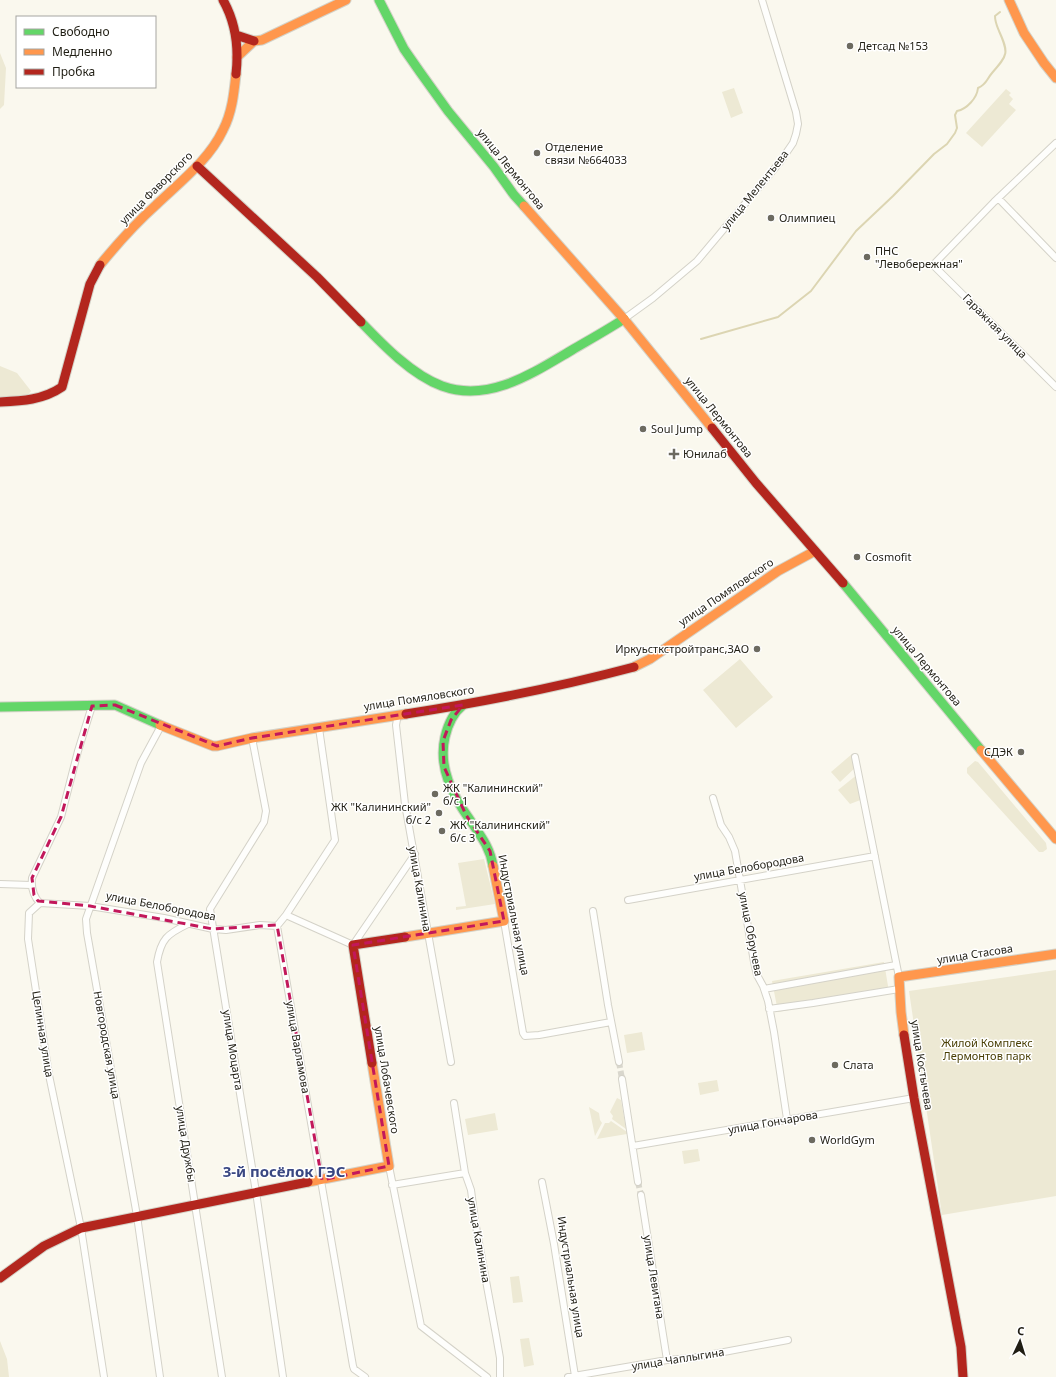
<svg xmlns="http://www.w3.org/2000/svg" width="1056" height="1377" font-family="'Noto Sans',sans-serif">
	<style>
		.green { fill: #ede9d4 }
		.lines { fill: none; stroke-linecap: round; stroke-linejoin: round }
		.stream { stroke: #dcd5b2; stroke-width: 2 }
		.street-tunnel { stroke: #d9d7cd; stroke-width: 6; stroke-dasharray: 6 3; stroke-linecap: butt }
		.street-casing { stroke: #d4d2c8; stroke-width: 8 }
		.fast-casing { stroke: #d4d2c8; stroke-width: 11 }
		.slow-casing { stroke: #d4d2c8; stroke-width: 11 }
		.jam-casing { stroke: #d4d2c8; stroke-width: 11 }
		.street { stroke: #fefefc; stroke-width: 6 }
		.fast { stroke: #63d668; stroke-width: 9 }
		.slow { stroke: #ff974d; stroke-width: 9 }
		.jam { stroke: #b3261e; stroke-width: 9 }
		.marked { fill: none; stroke: #c2185b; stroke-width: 3; stroke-dasharray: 8 5; stroke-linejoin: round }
		.poi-dot { fill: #6c6a60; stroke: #fff; stroke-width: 1.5 }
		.labels { text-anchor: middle; stroke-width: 3; stroke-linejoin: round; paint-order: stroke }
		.poi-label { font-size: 11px; fill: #201e14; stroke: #fff; text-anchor: start }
		.street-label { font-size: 11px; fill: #201e14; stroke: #fff }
		.park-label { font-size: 11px; fill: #4a3f05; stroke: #fff }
		.district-label { font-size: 15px; font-weight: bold; fill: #394782; stroke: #fff }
	</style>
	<rect width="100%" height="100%" fill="#faf8ee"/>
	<path class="green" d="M0,53L6,68L4,105L0,109Z
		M734,88L743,113L731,118L722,92Z
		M1006,89L1011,93L1009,95L1013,99L1009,104L1016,110L982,147L966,133Z
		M0,366L17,373L31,391L23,401H0Z
		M740,659L773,697L736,728L703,690Z
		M852,754L856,767L840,782L831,772Z
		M975,761L978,762L1046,843L1047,849L1043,852H1039L967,773V768Z
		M858,774L863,799L850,804L838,790Z
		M484,859L495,904L456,910V907L466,906L458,863Z
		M884,962L889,992L778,1012L772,981Z
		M1056,970V1196L942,1215L909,991Z
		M642,1032L645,1050L627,1053L624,1035Z
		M717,1080L719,1091L700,1095L698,1083Z
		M617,1098L621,1100L626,1129L612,1119L613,1116L610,1112Z
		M589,1107L599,1113L600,1120L602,1123L595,1136Z
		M495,1113L498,1130L468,1135L465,1119Z
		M611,1121L627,1132V1134L597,1139L605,1123H609Z
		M698,1149L700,1161L684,1164L682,1151Z
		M519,1276L523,1302L513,1303L510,1277Z
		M529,1338L534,1365L524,1367L520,1339Z
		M0,1341L7,1359L9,1377H0Z"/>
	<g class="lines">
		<path class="stream" d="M701,339L778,317L811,291L856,231L893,196L934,154L947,144L955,133L957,128L955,115L957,111C967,109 977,98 978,88C987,84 986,80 992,73C1008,55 1009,53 999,31C997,26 995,22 995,16L1000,12"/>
		<path class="street-tunnel" d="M619,1062L622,1079
			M638,1182L641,1195"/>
		<defs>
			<path id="street" d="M1056,143L994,202L933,265L1056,387
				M998,198L1056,258
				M624,319L653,298L697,261L780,162L793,143L796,134L798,124L796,112L762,0
				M398,714L396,725L405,804L451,1062
				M319,728L335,840L286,915L277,926L353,1366L354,1369L365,1377
				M252,738L266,811L264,822L210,909L256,1192L283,1377
				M855,757L899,977
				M713,798L721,825L729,837L735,851L754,962L757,975L763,986L768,1001L774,1032L787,1119
				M0,884L31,885
				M628,900L875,856
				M40,903L29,913L28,939L49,1075L81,1228L104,1377
				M40,903L90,906L164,918L213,929L226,930L260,925L277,926
				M40,903C33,896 31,888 32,878L61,817L78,751L92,706
				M593,911L608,1005L619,1062
				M286,915L353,945L415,854
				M504,921L523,1033L525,1036L539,1035L611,1022
				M188,924C167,934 161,939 157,962L222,1377
				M764,989L896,965
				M769,1009L813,1003L899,989
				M622,1079L638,1182
				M454,1103L465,1173L471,1190L475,1221L496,1335L500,1358V1377
				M633,1146L914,1098
				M389,1166L421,1326L487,1377
				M542,1182L554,1244L575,1376
				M392,1185L465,1173
				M641,1195L667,1360
				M160,1377L137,1216L87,933L86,919L141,763L161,726
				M568,1377L667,1360L692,1358L788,1340"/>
			<path id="fast" d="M379,0L404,49L420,72L448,111L494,167L514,195L524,206
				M361,322C383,345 412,375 442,386C489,403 533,373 572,350C589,340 607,330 624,319
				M843,583L981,750
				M463,705C453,713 448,724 445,737C438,767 452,795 470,820C480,835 490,847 493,866
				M0,707L115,705L160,725"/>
			<path id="slow" d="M1009,0L1024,33L1044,63L1056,78
				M237,57L254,41L262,40L346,0
				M524,206L624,319L712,428
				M100,265C117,244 136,223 156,205C180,182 209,160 223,130C232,113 234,93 236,74
				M634,667L650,659L778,571L815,551
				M160,725L213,746H217L252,738L406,714
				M981,750L1056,839
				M405,937L504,921L493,866
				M904,1035L901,1012L899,977L1056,954
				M308,1182L389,1166L372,1063"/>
			<path id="jam" d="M223,0C236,23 239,48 236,74
				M236,35L254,41
				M197,166L317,277L361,322
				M0,402C22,401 43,400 62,387L90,284L100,265
				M712,428L756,483L843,583
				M406,714C483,702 559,687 634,667
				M904,1035L914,1098L961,1347L963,1377
				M372,1063L353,945L405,937
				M0,1278L44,1246L81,1228L308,1182"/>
		</defs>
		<use href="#street" class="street-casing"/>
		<use href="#fast" class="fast-casing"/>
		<use href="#slow" class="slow-casing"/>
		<use href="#jam" class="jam-casing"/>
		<use href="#street" class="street"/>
		<use href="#fast" class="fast"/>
		<use href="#slow" class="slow"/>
		<use href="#jam" class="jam"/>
	</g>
	<path class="marked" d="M115,705L217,746L252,738L463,705L451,720L443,741L444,767L466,815L490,851L504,921L353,945L389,1166L322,1180L277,925L213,929L90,906L38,901L34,895L32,878L61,817L92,706Z"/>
	<g class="poi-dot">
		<circle cx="850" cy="46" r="4"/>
		<circle cx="537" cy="153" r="4"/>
		<circle cx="771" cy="218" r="4"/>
		<circle cx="867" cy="257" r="4"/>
		<circle cx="643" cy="429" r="4"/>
		<path d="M672 448h4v4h4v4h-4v4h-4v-4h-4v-4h4z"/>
		<circle cx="857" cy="557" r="4"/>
		<circle cx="757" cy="649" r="4"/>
		<circle cx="1021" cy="752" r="4"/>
		<circle cx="435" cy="794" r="4"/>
		<circle cx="439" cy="813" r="4"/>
		<circle cx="442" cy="831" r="4"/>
		<circle cx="835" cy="1065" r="4"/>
		<circle cx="812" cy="1140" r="4"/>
	</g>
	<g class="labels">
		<g class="poi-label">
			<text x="858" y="50">Детсад №153</text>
			<text x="545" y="151">Отделение<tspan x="545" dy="13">связи №664033</tspan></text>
			<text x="779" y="222">Олимпиец</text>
			<text x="875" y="255">ПНС<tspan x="875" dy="13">"Левобережная"</tspan></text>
			<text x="651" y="433">Soul Jump</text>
			<text x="683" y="458">Юнилаб</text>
			<text x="865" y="561">Cosmofit</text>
			<text x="749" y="653" text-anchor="end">Иркуьсткстройтранс,ЗАО</text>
			<text x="1013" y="756" text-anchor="end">СДЭК</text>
			<text x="443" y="792">ЖК "Калининский"<tspan x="443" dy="13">б/с 1</tspan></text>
			<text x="431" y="811" text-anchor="end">ЖК "Калининский"<tspan x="431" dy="13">б/с 2</tspan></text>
			<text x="450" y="829">ЖК "Калининский"<tspan x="450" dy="13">б/с 3</tspan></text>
			<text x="843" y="1069">Слата</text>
			<text x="820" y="1144">WorldGym</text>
		</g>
		<g class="street-label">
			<text transform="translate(511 169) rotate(51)" y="4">улица Лермонтова</text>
			<text transform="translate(156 188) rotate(-45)" y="4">улица Фаворского</text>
			<text transform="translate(755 190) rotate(-51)" y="4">улица Мелентьева</text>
			<text transform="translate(995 326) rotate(45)" y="4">Гаражная улица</text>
			<text transform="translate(719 417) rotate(51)" y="4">улица Лермонтова</text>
			<text transform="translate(726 592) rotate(-34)" y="4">улица Помяловского</text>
			<text transform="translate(927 666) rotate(50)" y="4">улица Лермонтова</text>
			<text transform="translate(419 698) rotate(-9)" y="4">улица Помяловского</text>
			<text transform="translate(749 867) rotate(-10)" y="4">улица Белобородова</text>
			<text transform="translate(420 889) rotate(80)" y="4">улица Калинина</text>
			<text transform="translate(161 906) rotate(11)" y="4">улица Белобородова</text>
			<text transform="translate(514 915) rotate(79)" y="4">Индустриальная улица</text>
			<text transform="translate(751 934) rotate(79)" y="4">улица Обручева</text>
			<text transform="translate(975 954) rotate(-9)" y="4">улица Стасова</text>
			<text transform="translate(43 1034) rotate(81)" y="4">Целинная улица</text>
			<text transform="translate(107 1045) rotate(80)" y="4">Новгородская улица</text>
			<text transform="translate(298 1047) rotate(80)" y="4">улица Варламова</text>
			<text transform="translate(233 1050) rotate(81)" y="4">улица Моцарта</text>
			<text transform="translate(922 1065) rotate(81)" y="4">улица Костычева</text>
			<text transform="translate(387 1080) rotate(81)" y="4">улица Лобачевского</text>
			<text transform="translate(773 1122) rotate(-10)" y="4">улица Гончарова</text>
			<text transform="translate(186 1144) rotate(81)" y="4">улица Дружбы</text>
			<text transform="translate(479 1240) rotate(80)" y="4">улица Калинина</text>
			<text transform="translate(571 1277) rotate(81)" y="4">Индустриальная улица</text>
			<text transform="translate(654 1277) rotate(81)" y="4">улица Левитана</text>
			<text transform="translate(678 1359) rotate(-9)" y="4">улица Чаплыгина</text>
		</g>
		<g class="park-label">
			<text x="987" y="1047">Жилой Комплекс<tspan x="987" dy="13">Лермонтов парк</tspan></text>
		</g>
		<g class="district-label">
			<text x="284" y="1177">3-й посёлок ГЭС</text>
		</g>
	</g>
	<rect x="16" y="16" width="140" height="72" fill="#ffffff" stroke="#a6a5a1"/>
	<rect x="24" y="29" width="20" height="6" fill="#63d668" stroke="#a6a5a1"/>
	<text x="52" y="36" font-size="12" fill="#201e14">Свободно</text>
	<rect x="24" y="49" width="20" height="6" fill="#ff974d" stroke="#a6a5a1"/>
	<text x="52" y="56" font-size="12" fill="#201e14">Медленно</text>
	<rect x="24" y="69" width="20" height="6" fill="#b3261e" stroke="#a6a5a1"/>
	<text x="52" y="76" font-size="12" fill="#201e14">Пробка</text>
	<g transform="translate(1020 1341) rotate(4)" stroke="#ffffff" stroke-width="3" paint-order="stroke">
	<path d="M0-3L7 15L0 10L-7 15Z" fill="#201e14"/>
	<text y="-6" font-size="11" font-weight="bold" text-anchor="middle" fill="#201e14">С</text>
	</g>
</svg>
